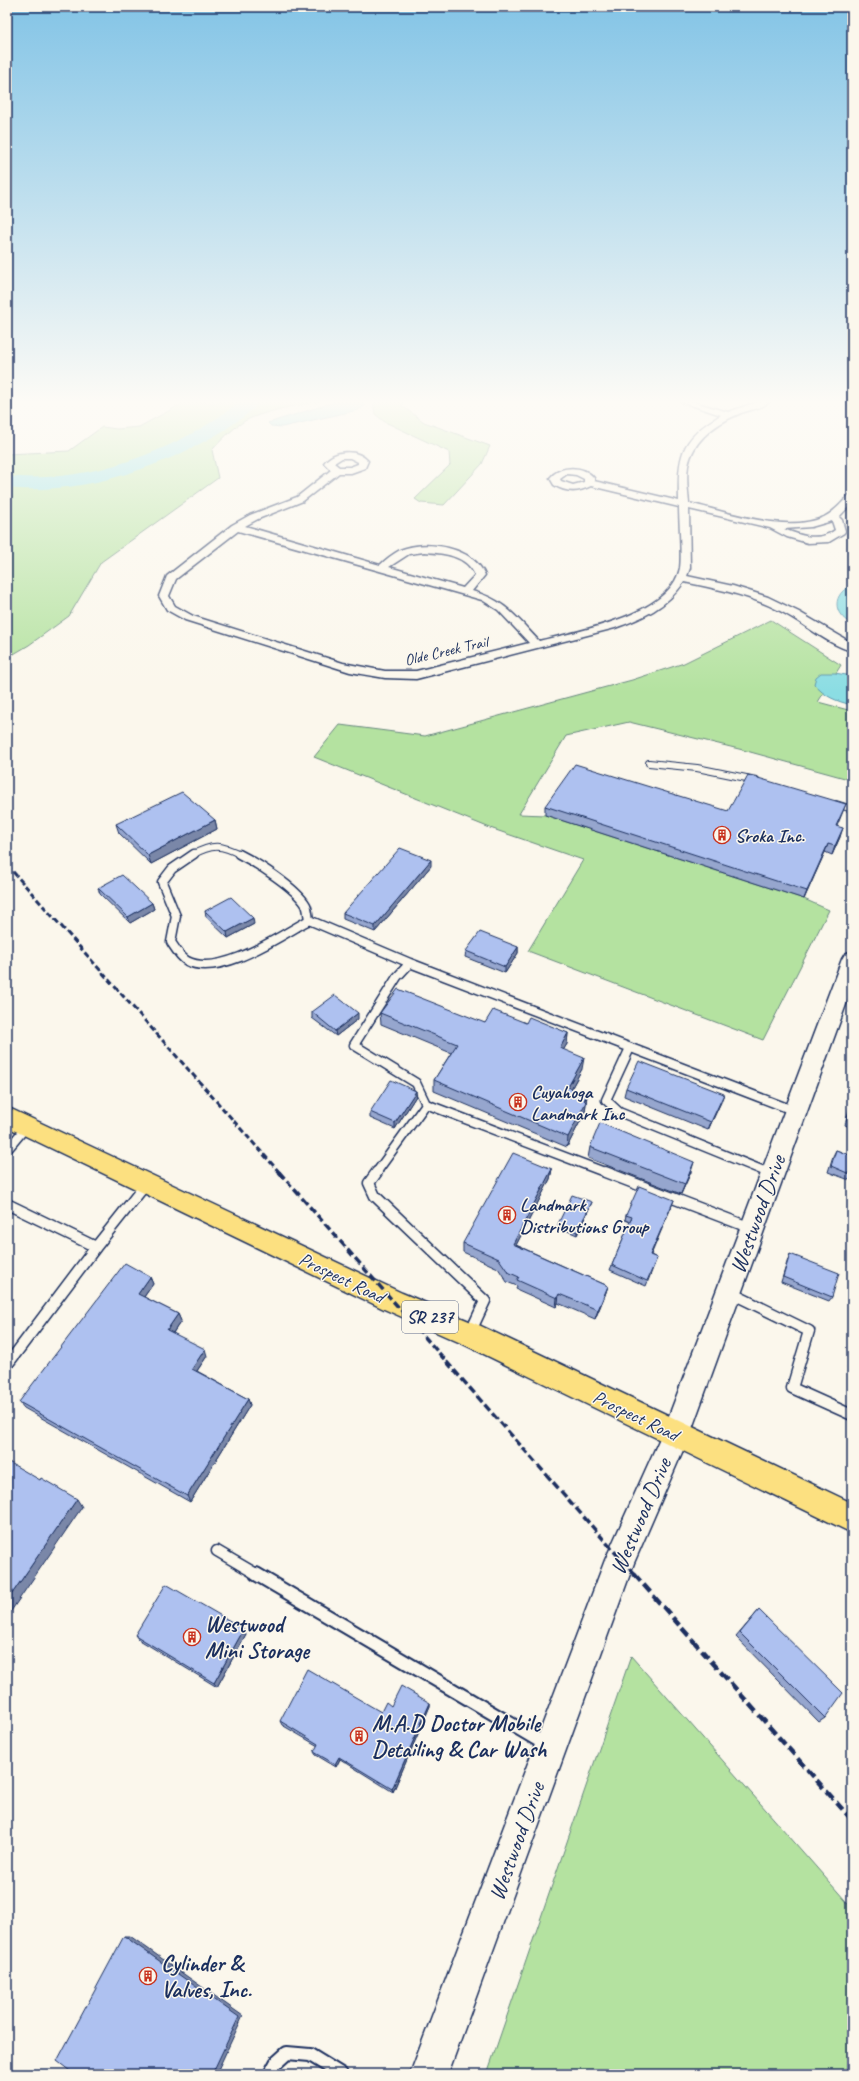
<svg xmlns="http://www.w3.org/2000/svg" width="859" height="2081" font-family="Caveat,sans-serif">
	<style>
		.green { fill: #b4e2a0; stroke: #68887f }
		.water { fill: #8bdde3; stroke: #5e97ae }
		.lines { fill: none; stroke-linecap: round; stroke-linejoin: round }
		.river { fill: #8bdde3; fill-rule: evenodd }
		.lane-far3-casing { stroke: #1b2f5e; stroke-width: 8 }
		.lane-far2-casing { stroke: #1b2f5e; stroke-width: 11 }
		.lane-far1-casing { stroke: #1b2f5e; stroke-width: 13 }
		.lane-casing { stroke: #1b2f5e; stroke-width: 16 }
		.street-casing { stroke: #1b2f5e; stroke-width: 3 }
		.secondary-casing { stroke: #1b2f5e; stroke-width: 3 }
		.primary-casing { stroke: #1b2f5e; stroke-width: 3 }
		.lane-far3 { stroke: #fbf7ec; stroke-width: 6 }
		.lane-far2 { stroke: #fbf7ec; stroke-width: 8 }
		.lane-far1 { stroke: #fbf7ec; stroke-width: 10 }
		.lane { stroke: #fbf7ec; stroke-width: 12 }
		.street { fill: #fbf7ec; fill-rule: evenodd }
		.secondary { fill: #fbf7ec; fill-rule: evenodd }
		.primary { fill: #fce080; fill-rule: evenodd }
		.rail-far2 { stroke: #1b2f5e; stroke-width: 3; stroke-dasharray: 6 3; stroke-linecap: butt }
		.rail-far1 { stroke: #1b2f5e; stroke-width: 3.5; stroke-dasharray: 8 3.5; stroke-linecap: butt }
		.rail { stroke: #1b2f5e; stroke-width: 4.5; stroke-dasharray: 10 4.5; stroke-linecap: butt }
		.wall { fill: #96a6ce; stroke: #1b2f5e }
		.shaded-wall { fill: #7a87a8; stroke: #1b2f5e }
		.building { fill: #aec1f0; stroke: #1b2f5e }
		.labels { text-anchor: middle; stroke-width: 3; stroke-linejoin: round; paint-order: stroke }
		.far-street-label { font-size: 16px; fill: #1b2f5e; stroke: #fbf7ec }
		.shield { fill: #fbf7ec; stroke: #5e6b89; stroke-width: 1 }
		.shield-label { font-size: 18px; font-weight: bold; fill: #1b2f5e }
		.poi-label { font-size: 19px; font-weight: bold; fill: #1b2f5e; stroke: #fbf7ec; text-anchor: start }
		.street-label { font-size: 19px; fill: #1b2f5e; stroke: #fbf7ec }
		.near-street-label { font-size: 23px; fill: #1b2f5e; stroke: #fbf7ec }
		.near-poi-label { font-size: 23px; font-weight: bold; fill: #1b2f5e; stroke: #fbf7ec; text-anchor: start }
	</style>
	<rect width="100%" height="100%" fill="#fbf7ec"/>
	<filter id="ink" filterUnits="userSpaceOnUse"><feTurbulence type="fractalNoise" baseFrequency=".025" numOctaves="2"/><feDisplacementMap in="SourceGraphic" scale="8" xChannelSelector="R" yChannelSelector="G"/><feConvolveMatrix kernelMatrix="1 2 1 2 8 2 1 2 1" color-interpolation-filters="sRGB"/></filter>
	<g filter="url(#ink)">
		<path class="green" d="M185,402H318C300,404 257,413 243,422C231,430 221,440 212,450L218,478L101,562L69,616L29,645L7,658V454L69,451L102,427L117,429L139,427Z
			M373,402H403L402,406L424,422L490,446L482,464L444,505L421,503L415,499L450,465L449,452L385,422L375,414Z
			M771,620L841,665L818,702L852,711V780L743,750L629,722L566,736L519,814L545,815L804,899L829,910L763,1040L528,951L583,860L490,828L314,757L340,725L425,736L632,680L684,663Z
			M631,1656L852,1908V2074H487Z"/>
		<path class="water" d="M335,402H363L366,405L358,410L282,427L271,426L268,423Z
			M852,585V624C832,614 832,594 852,585Z
			M821,673H835L852,676V705C836,701 825,697 814,684L816,677Z"/>
		<g class="lines">
			<path class="river" d="M239,402H259C251,413 237,421 226,429C165,467 79,496 7,488V476C85,485 179,451 239,402Z"/>
			<defs>
				<path id="lane-far3" d="M649,763L697,768L756,780
					M836,804L852,809
					M192,855C212,844 221,844 241,855"/>
				<path id="lane-far2" d="M194,854L172,869L162,882L176,916L171,942C175,948 180,957 187,961C220,978 280,936 309,920
					M239,854C257,863 296,888 306,905C308,909 308,915 309,920
					M309,920L410,963
					M630,1048L606,1100L619,1112L769,1173
					M426,1104L416,1083L354,1045L397,977L410,963L795,1111
					M7,1150L27,1126
					M376,1173L426,1104L607,1173"/>
				<path id="lane-far1" d="M377,1172L369,1183L375,1196L485,1301L470,1333
					M605,1172L751,1228
					M767,1172L771,1174
					M7,1204L96,1247L146,1184
					M731,1293L809,1331L792,1388L852,1415
					M7,1365L96,1247
					M217,1551L258,1575"/>
				<path id="lane" d="M256,1574L545,1744
					M270,2074L276,2063L287,2053L310,2055L341,2074"/>
				<path id="street" d="M682,402H694L728,412L757,402H769C763,408 749,410 741,413C717,423 693,439 688,466C686,478 688,492 689,503C727,512 786,534 824,517C834,512 841,504 849,495L852,494V503L839,517L842,520L845,531L844,533L829,542L808,543L787,537L770,528L689,509L690,568L687,576L733,586L768,597L799,612L852,643V651C828,645 803,622 780,611C750,595 717,589 684,582C667,607 643,618 615,628L416,679L385,678L350,672L185,620L167,610L159,596L167,576L232,525L250,515L297,497L331,470L324,463C334,450 357,448 368,461L365,468L351,473H339L303,501L258,519L245,526L380,565C386,559 393,554 400,550C427,539 473,547 485,575L472,591C505,600 516,617 539,641C578,631 670,616 680,568C682,555 679,522 679,507L591,486C578,493 565,492 554,485L550,478C560,465 584,465 594,478V481L679,501C678,457 679,439 721,415ZM342,458H350L358,462V464L350,467H339L334,463ZM567,474L576,475L584,479V482L573,485L561,481L560,479ZM832,521L835,530C819,542 801,536 784,529L811,527ZM238,531L482,600L498,610L529,643L416,671H385L343,663L193,616L175,606L169,596L176,579ZM424,552C443,553 466,555 475,575L463,588L389,567L409,554Z"/>
				<path id="secondary" d="M852,951V988L690,1434L634,1563L448,2074H410L605,1560L664,1429L842,959L845,954Z"/>
				<path id="primary" d="M7,1107L402,1293L481,1326L852,1503V1533L463,1344L384,1309L7,1127Z"/>
			</defs>
			<use href="#lane-far3" class="lane-far3-casing"/>
			<use href="#lane-far2" class="lane-far2-casing"/>
			<use href="#lane-far1" class="lane-far1-casing"/>
			<use href="#lane" class="lane-casing"/>
			<use href="#street" class="street-casing"/>
			<use href="#secondary" class="secondary-casing"/>
			<use href="#primary" class="primary-casing"/>
			<use href="#lane-far3" class="lane-far3"/>
			<use href="#lane-far2" class="lane-far2"/>
			<use href="#lane-far1" class="lane-far1"/>
			<use href="#lane" class="lane"/>
			<use href="#street" class="street"/>
			<use href="#secondary" class="secondary"/>
			<use href="#primary" class="primary"/>
			<path class="rail-far2" d="M7,865L280,1173"/>
			<path class="rail-far1" d="M279,1172L635,1575"/>
			<path class="rail" d="M634,1574L852,1820"/>
		</g>
		<path class="wall" d="M846,804L837,826L840,837L832,855L825,852L804,899L545,815V806L728,811Z
			M215,820L217,829L151,864L119,833L116,824Z
			M431,866L375,932L343,919V913Z
			M98,888L152,903L154,909L130,923L100,894Z
			M205,911L254,924L228,938L206,917Z
			M518,947V953L505,973L465,957L466,951Z
			M312,1012L358,1019L336,1036L312,1018Z
			M380,1013L485,1023H526L568,1033L567,1044L563,1050L582,1069L571,1089L587,1095L585,1112L567,1147L434,1091V1080L451,1053L381,1024Z
			M626,1088L721,1102L708,1130L624,1096Z
			M416,1091V1096L395,1129L370,1118V1112Z
			M852,1101V1128L845,1125L850,1105Z
			M590,1147L691,1172L681,1194L588,1158Z
			M836,1150L852,1156V1181L828,1172L833,1156Z
			M552,1169L550,1179L516,1245L608,1286L605,1295L595,1319L558,1303L556,1307L516,1289L517,1286L507,1282L498,1268L463,1252V1243Z
			M591,1204L577,1235L558,1227V1224Z
			M672,1205L651,1255L657,1258L646,1286L610,1270L612,1265L630,1222L625,1220L626,1215Z
			M790,1254L832,1297L829,1301L781,1282L788,1259Z
			M150,1277L153,1284L144,1297L178,1314L181,1321L173,1333L207,1356L197,1371L248,1399L250,1405L190,1502L24,1408L19,1402Z
			M852,1351V1371L847,1369Z
			M759,1610L825,1718L819,1722L736,1637Z
			M246,1634L217,1687L138,1639L135,1635Z
			M430,1703V1706L393,1792L340,1759L336,1767L316,1755L314,1752L318,1746L282,1725L280,1721L381,1712L391,1706Z"/>
		<path class="shaded-wall" d="M215,820L217,829L151,864L148,855Z
			M843,828L840,837L832,855L835,846Z
			M828,844L825,852L804,899L807,891Z
			M431,860V866L375,932V926Z
			M152,903L154,909L130,923L128,917Z
			M253,918L254,924L228,938L227,932Z
			M518,947V953L505,973V967Z
			M358,1013V1019L336,1036L335,1031Z
			M568,1033L567,1044L558,1059L560,1048Z
			M584,1058L582,1069L566,1098L568,1087Z
			M416,1091V1096L395,1129V1123Z
			M724,1094L721,1102L708,1130L711,1122Z
			M587,1095L585,1112L567,1147L568,1137Z
			M694,1162L691,1172L681,1194L685,1184Z
			M552,1169L550,1179L512,1253L513,1244Z
			M674,1200L672,1205L648,1260L650,1255Z
			M592,1202L591,1204L577,1235V1232Z
			M150,1277L153,1284L141,1301L138,1294Z
			M608,1286L605,1295L595,1319L598,1310Z
			M559,1294L558,1303L556,1307L557,1298Z
			M178,1314L181,1321L170,1337L167,1330Z
			M205,1349L207,1356L194,1375L192,1369Z
			M248,1399L250,1405L190,1502L187,1496Z
			M77,1499L82,1507L7,1617V1601Z
			M244,1629L246,1634L217,1687L214,1683Z
			M430,1703V1706L393,1792L392,1789Z
			M339,1757L340,1759L336,1767L335,1764Z
			M124,1936H130L243,2016L216,2074H212Z"/>
		<path class="building" d="M575,764L728,811L748,775L846,804L836,826L843,828L835,846L828,844L807,891L545,806Z
			M182,792L215,820L148,855L116,824Z
			M400,848L431,860L375,926L343,913Z
			M122,875L152,903L128,917L98,888Z
			M231,897L253,918L227,932L205,911Z
			M480,932L518,947L505,967L466,951Z
			M398,989L485,1023L493,1010L526,1023L529,1017L568,1033L560,1048L584,1058L568,1087L587,1095L584,1100L586,1102L568,1137L434,1080L457,1044L380,1013Z
			M335,995L358,1013L335,1031L312,1012Z
			M639,1061L724,1094L711,1122L626,1088Z
			M391,1080L416,1091L395,1123L370,1112Z
			M852,1103V1121L848,1120Z
			M600,1123L694,1162L685,1184L590,1147Z
			M836,1150L852,1156V1175L831,1166Z
			M513,1153L552,1169L513,1244L608,1286L598,1310L559,1294L557,1298L517,1280L519,1277L508,1272L499,1259L463,1243Z
			M639,1186L674,1200L650,1255L657,1258L647,1281L612,1265L632,1217L626,1215Z
			M572,1195L592,1202L577,1232L558,1224Z
			M790,1254L839,1273L832,1297L783,1277Z
			M125,1263L150,1277L138,1294L178,1314L167,1330L205,1349L192,1369L248,1399L187,1496L19,1402Z
			M852,1358V1365L850,1364Z
			M7,1461L40,1480L41,1478L77,1499L7,1601Z
			M166,1584L244,1629L214,1683L135,1635Z
			M759,1610L843,1693L825,1718L740,1633Z
			M307,1669L381,1712L386,1702L391,1706L401,1686L430,1703L392,1789L339,1757L335,1764L314,1752L318,1744L280,1721Z
			M124,1936L239,2017L212,2074H74L57,2061Z"/>
	</g>
	<linearGradient id="sky" x2="0" y2="1"><stop stop-color="#83c4e6"/><stop offset="0.58" stop-color="#fdfbf6"/><stop offset="1" stop-color="#fdfbf6" stop-opacity="0"/></linearGradient>
	<rect width="859" height="693" fill="url(#sky)"/>
	<defs>
		<symbol id="building-ring" viewBox="-11 -11 22 22"><circle r="9.5" fill="#fbf7ec" stroke="#c8321e" stroke-width="1.5"/><path d="M-4-6H4V6H1V3H-1V6H-4ZM-2.5-4.3h1.7v1.8h-1.7ZM.8-4.3h1.7v1.8H.8ZM-2.5-1h1.7V.8h-1.7ZM.8-1h1.7V.8H.8Z" fill="#c8321e"/></symbol>
	</defs>
	<g fill-rule="evenodd">
		<use href="#building-ring" x="712" y="825" width="20" height="20"/>
		<use href="#building-ring" x="508" y="1092" width="20" height="20"/>
		<use href="#building-ring" x="497" y="1205" width="20" height="20"/>
		<use href="#building-ring" x="182" y="1627" width="20" height="20"/>
		<use href="#building-ring" x="349" y="1726" width="20" height="20"/>
		<use href="#building-ring" x="138" y="1966" width="20" height="20"/>
	</g>
	<g class="labels">
		<g class="far-street-label">
			<text transform="translate(446 650) rotate(-13)" y="6">Olde Creek Trail</text>
		</g>
		<rect class="shield" x="402" y="1301" width="56" height="32" rx="3"/>
		<g class="shield-label">
			<text x="430" y="1323">SR 237</text>
		</g>
		<g class="poi-label">
			<text x="735" y="842">Sroka Inc.</text>
			<text x="531" y="1098">Cuyahoga<tspan x="531" dy="22">Landmark Inc</tspan></text>
			<text x="520" y="1211">Landmark<tspan x="520" dy="22">Distributions Group</tspan></text>
		</g>
		<g class="street-label">
			<text transform="translate(342 1277) rotate(26)" y="7">Prospect Road</text>
			<text transform="translate(636 1415) rotate(26)" y="7">Prospect Road</text>
		</g>
		<g class="near-street-label">
			<text transform="translate(757 1214) rotate(-70)" y="8">Westwood Drive</text>
			<text transform="translate(640 1516) rotate(-67)" y="8">Westwood Drive</text>
			<text transform="translate(516 1841) rotate(-70)" y="8">Westwood Drive</text>
		</g>
		<g class="near-poi-label">
			<text x="205" y="1632">Westwood<tspan x="205" dy="26">Mini Storage</tspan></text>
			<text x="372" y="1731">M.A.D Doctor Mobile<tspan x="372" dy="26">Detailing &amp; Car Wash</tspan></text>
			<text x="161" y="1971">Cylinder &amp;<tspan x="161" dy="26">Valves, Inc.</tspan></text>
		</g>
	</g>
	<rect width="859" height="2081" fill="none" stroke="#fbf7ec" stroke-width="24"/>
	<rect x="12" y="12" width="835" height="2057" fill="none" stroke="#1b2f5e" stroke-width="1.5" filter="url(#ink)"/>
</svg>
